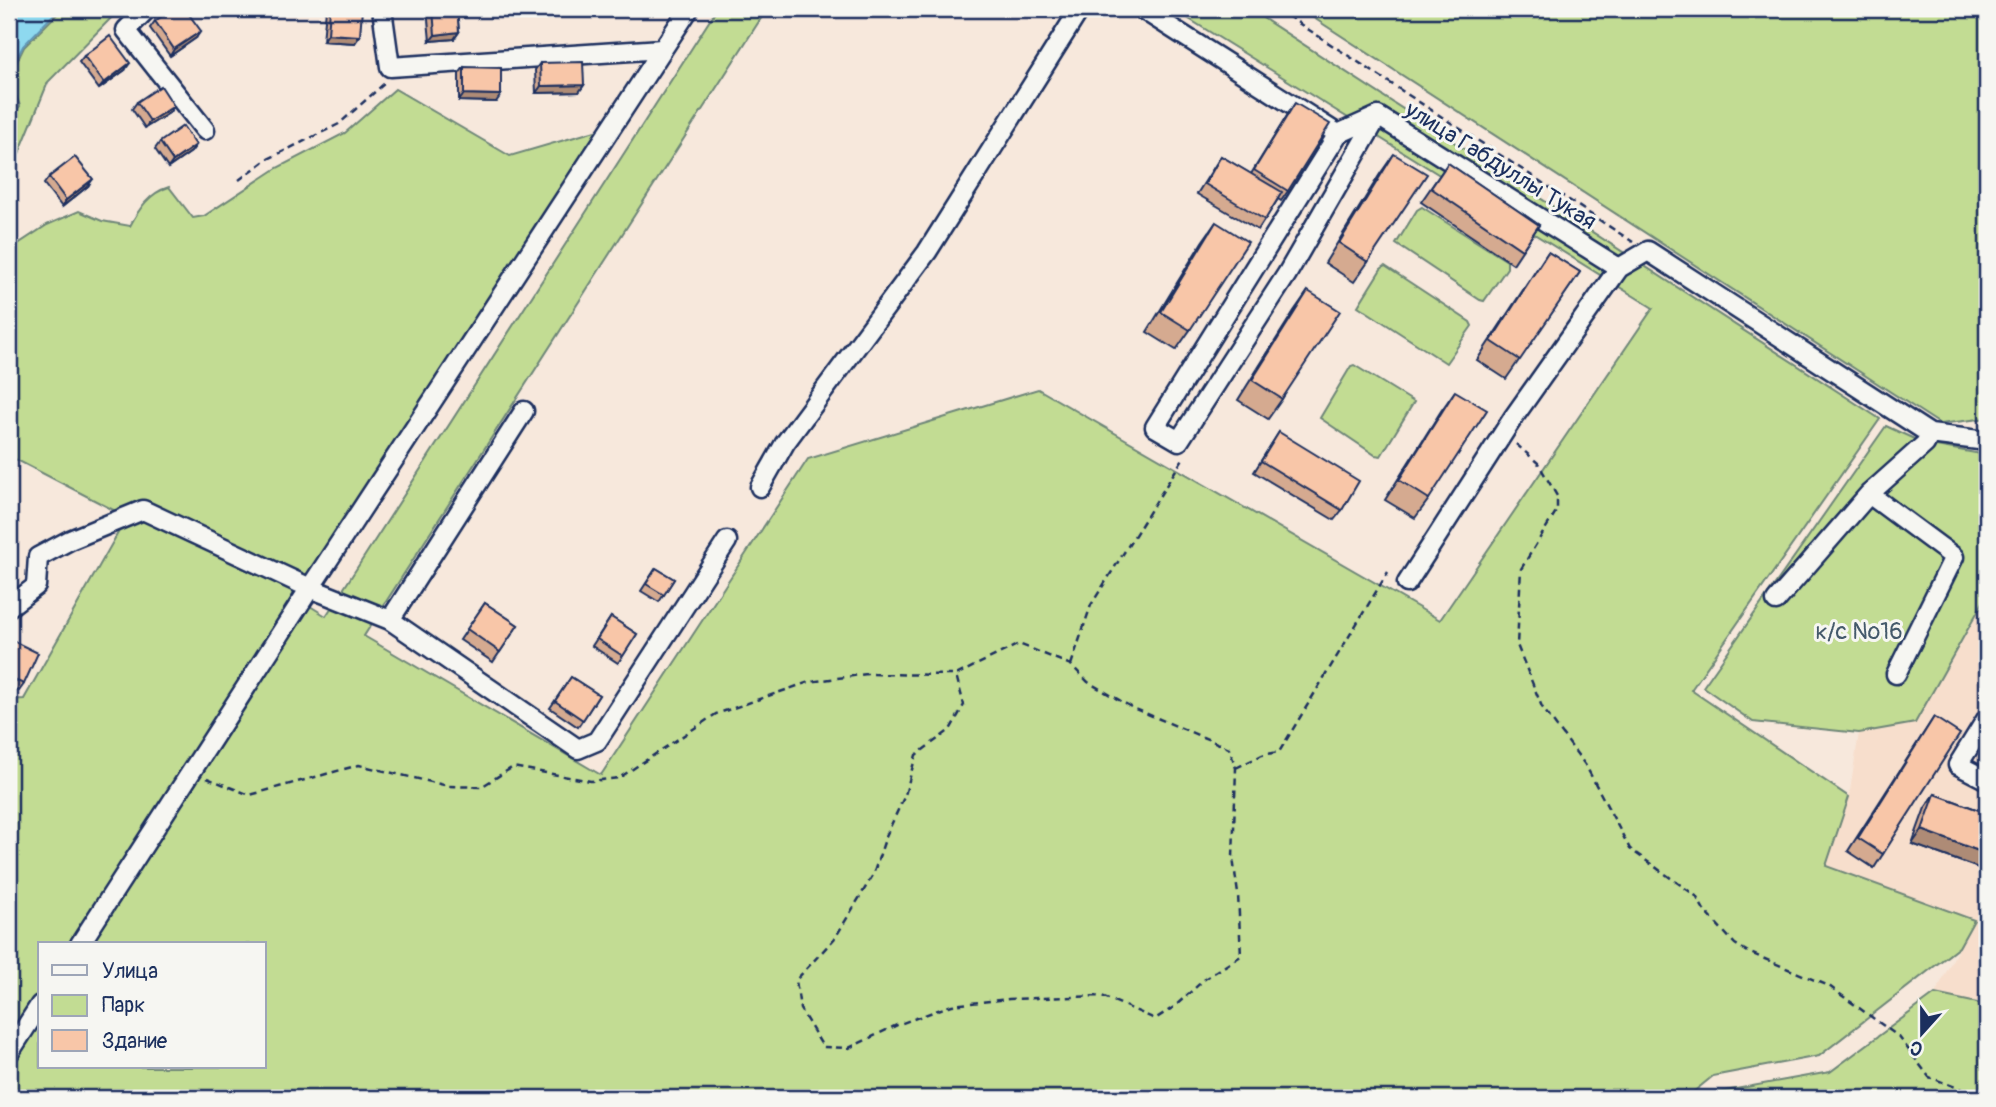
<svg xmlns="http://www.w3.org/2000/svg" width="1996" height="1107" font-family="Pangolin,sans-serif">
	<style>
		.built { fill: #f7decc }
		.green { fill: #c2dc93; stroke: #6e8678; stroke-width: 2; fill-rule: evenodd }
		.water { fill: #8ed9ef; stroke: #6095b5; stroke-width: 2 }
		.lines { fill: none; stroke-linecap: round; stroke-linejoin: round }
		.minor-casing { stroke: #1b2f5e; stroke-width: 23 }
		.path { stroke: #1b2f5e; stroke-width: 2.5; stroke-dasharray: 7 5; stroke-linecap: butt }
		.minor { stroke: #f6f6f2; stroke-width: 18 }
		.wall { fill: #d5aa90; stroke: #1b2f5e; stroke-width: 2 }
		.shaded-wall { fill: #ae8b76; stroke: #1b2f5e; stroke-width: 2 }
		.building { fill: #f8c6a8; stroke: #1b2f5e; stroke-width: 2 }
		.labels { text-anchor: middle; stroke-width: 6; stroke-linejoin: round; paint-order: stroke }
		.street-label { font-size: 23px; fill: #1b2f5e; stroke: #f6f6f2 }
		.park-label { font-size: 23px; fill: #455a6b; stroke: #f6f6f2 }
	</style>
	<rect width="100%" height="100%" fill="#f7e8dc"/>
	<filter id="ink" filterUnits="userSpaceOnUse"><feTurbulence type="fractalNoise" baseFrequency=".0143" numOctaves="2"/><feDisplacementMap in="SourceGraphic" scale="14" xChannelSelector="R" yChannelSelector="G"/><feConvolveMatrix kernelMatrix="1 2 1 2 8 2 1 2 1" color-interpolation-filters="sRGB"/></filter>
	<g filter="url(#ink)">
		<path class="built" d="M1987,595V1005L1935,994L1973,920L1826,866L1849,797L1859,733L1915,723Z"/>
		<path class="green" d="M62,9H120L48,82L9,178V119L20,106L9,78L24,47Z
			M717,9H767L364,636L601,775L808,459L1038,389L1440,620L1653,308L1173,9H1249L1880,419L1691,690L1849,797L1826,866L1974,920L1959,947L1819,1056L1713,1076L1686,1098H9V700L24,699L127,517L9,456V250L47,225L79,211L102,221L130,226C139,209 149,193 169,187L193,218L204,216L277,168L345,133L395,89L510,156L602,129L294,596L326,616ZM40,944H264V1067H40Z
			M1300,9H1987V93L1984,108L1987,110V418L1940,424Z
			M1422,207L1507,261V268L1484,301L1480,300L1396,244L1417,210Z
			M1385,266L1470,322L1472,326L1446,363L1358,306L1381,269Z
			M1354,365L1414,402L1381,456L1375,455L1320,418L1351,366Z
			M1886,426L1925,444L1987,455V595L1915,723L1859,733L1753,722L1703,687Z
			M1935,994L1987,1005V1098H1735L1719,1092L1830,1072Z"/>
		<path class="water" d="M9,9H59L23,46L9,74Z"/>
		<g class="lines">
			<defs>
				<path id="minor" d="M147,9L126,30L205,130
					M382,9L390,67L662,49
					M1142,9L1338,134L1378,116L1619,268
					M1338,134L1155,427L1179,441L1287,274L1378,116
					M760,487L785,443L927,252L1080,9
					M1407,583L1513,418L1619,268L1648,251L1930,434L1987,441
					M1776,601L1869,494
					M9,607L36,586L38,557L70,540L143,510L310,588L390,620L578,749L597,741L727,541
					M390,620L524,411
					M1896,674L1954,557L1869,494L1925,444L1930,434
					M1987,718L1958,765L1987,780
					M80,944L310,588L689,9
					M9,1053L40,1005"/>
			</defs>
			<use href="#minor" class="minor-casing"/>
			<path class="path" d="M1277,9L1633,242
				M239,180L266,160L339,124L386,82
				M1516,444L1538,463L1557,496V510L1521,569L1517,645L1542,707L1586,766L1630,849L1696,896L1704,910L1735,944L1748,952L1829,986L1899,1037L1929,1077L1961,1089L1975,1098
				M1071,665L1091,605L1184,457
				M1236,768L1262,755L1279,752L1388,572
				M207,778L250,795L359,765L448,786L481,787L513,767L591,781L619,778L716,714L809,682L867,674L956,675L1019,644L1071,665L1088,682L1133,708L1229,748L1236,768L1233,858L1238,894L1241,956L1206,978L1174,1007L1155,1019L1102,996L1009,999L952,1005L897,1025L849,1048L823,1047L800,1009L796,980L835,938L873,875L886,836L905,795L916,755L950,730L964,705L956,675"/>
			<use href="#minor" class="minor"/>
		</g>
		<path class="wall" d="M326,9H362L355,43L323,41Z
			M427,9H457L459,32L454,39L430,41Z
			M155,21L196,38L170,56L150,28Z
			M84,56L125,70L99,89L79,62Z
			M540,63L584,85L579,92L536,93L535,70Z
			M464,67L496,102L459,101V74Z
			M137,102L174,106L169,113L145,128L132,109Z
			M1295,103L1288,191L1281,201L1278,199L1258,230L1197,194L1221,156L1251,174Z
			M160,142L196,145L191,152L168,168L155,149Z
			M1394,154L1368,262L1354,282L1325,263L1380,174Z
			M1448,163L1539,225L1513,264L1421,202Z
			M49,177L88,186L62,207L44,184Z
			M1216,222L1190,330L1176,350L1147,332L1202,242Z
			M1548,252L1580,272L1506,379L1477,360Z
			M1308,291L1282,399L1268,419L1238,400L1294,311Z
			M1455,391L1429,499L1415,518L1385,500L1441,411Z
			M1279,432L1342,510L1334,520L1254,472Z
			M656,568L674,579L659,602L641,591Z
			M485,603L518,625L493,662L460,640Z
			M611,617L637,634L618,663L592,646Z
			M9,639L24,684L19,691L9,687Z
			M571,677L599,695L578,727L550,708Z
			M1934,717L1883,854L1874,868L1848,851Z
			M1935,794L1987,813V871L1912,844L1925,808Z"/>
		<path class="shaded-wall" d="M201,31L196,38L170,56L174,49Z
			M459,32L454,39L430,41L435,35Z
			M328,34L360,36L355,43L323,41Z
			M130,63L125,70L99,89L104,83Z
			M584,85L579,92L536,93L541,86Z
			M464,94L501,95L496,102L459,101Z
			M174,106L169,113L145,128L150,121Z
			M196,145L191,152L168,168L173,161Z
			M93,179L88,186L62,207L66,200Z
			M1922,830L1987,854V871L1912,844Z"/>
		<path class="building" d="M173,9H185L201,31L174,49L155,21Z
			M330,9H362L360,36L328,34Z
			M433,9H457L459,32L435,35Z
			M110,36L130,63L104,83L84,56Z
			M583,62L584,85L541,86L540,63Z
			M464,67L501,68V95L464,94Z
			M161,86L174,106L150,121L137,102Z
			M1295,103L1330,124L1288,191L1254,170Z
			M183,126L196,145L173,161L160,142Z
			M1394,154L1427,174L1368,262L1339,243Z
			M1221,156L1282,192L1265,220L1205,184Z
			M75,157L93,179L66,200L49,177Z
			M1448,163L1539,225L1522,250L1431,188Z
			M1216,222L1248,242L1190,330L1161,312Z
			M1548,252L1580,272L1520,360L1491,341Z
			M1308,291L1340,311L1282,399L1252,380Z
			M1455,391L1487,410L1429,499L1399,480Z
			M1279,432L1359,481L1342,510L1261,461Z
			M656,568L674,579L664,595L646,584Z
			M485,603L518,625L500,652L467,629Z
			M611,617L637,634L623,656L597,639Z
			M9,639L38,653L24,684L9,678Z
			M571,677L599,695L583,720L555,701Z
			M1934,717L1960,734L1883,854L1858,838Z
			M1935,794L1987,813V854L1922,830Z"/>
	</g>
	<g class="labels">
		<g class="street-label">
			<text transform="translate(1501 165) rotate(32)" y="8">улица Габдуллы Тукая</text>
		</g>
		<g class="park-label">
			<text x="1859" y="639">к/с №16</text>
		</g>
	</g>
	<rect width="1996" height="1107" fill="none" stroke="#f6f6f2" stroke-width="35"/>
	<rect x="18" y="18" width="1961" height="1072" fill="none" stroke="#1b2f5e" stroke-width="2.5" filter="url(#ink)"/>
	<rect x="38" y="942" width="228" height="126" fill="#f6f6f2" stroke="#9ea6b7" stroke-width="2"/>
	<rect x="52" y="965" width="35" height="10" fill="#f6f6f2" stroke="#9ea6b7" stroke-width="2"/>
	<text x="102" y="978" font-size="21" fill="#1b2f5e">Улица</text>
	<rect x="52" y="995" width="35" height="21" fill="#c2dc93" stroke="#9ea6b7" stroke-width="2"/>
	<text x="102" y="1012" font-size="21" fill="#1b2f5e">Парк</text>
	<rect x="52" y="1030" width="35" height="21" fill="#f8c6a8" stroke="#9ea6b7" stroke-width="2"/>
	<text x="102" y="1048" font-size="21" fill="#1b2f5e">Здание</text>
	<g transform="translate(1922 1033) rotate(201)" stroke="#f6f6f2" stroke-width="5" paint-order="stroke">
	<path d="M0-5L12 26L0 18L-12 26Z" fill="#1b2f5e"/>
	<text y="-10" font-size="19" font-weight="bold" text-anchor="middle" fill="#1b2f5e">С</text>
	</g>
</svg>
